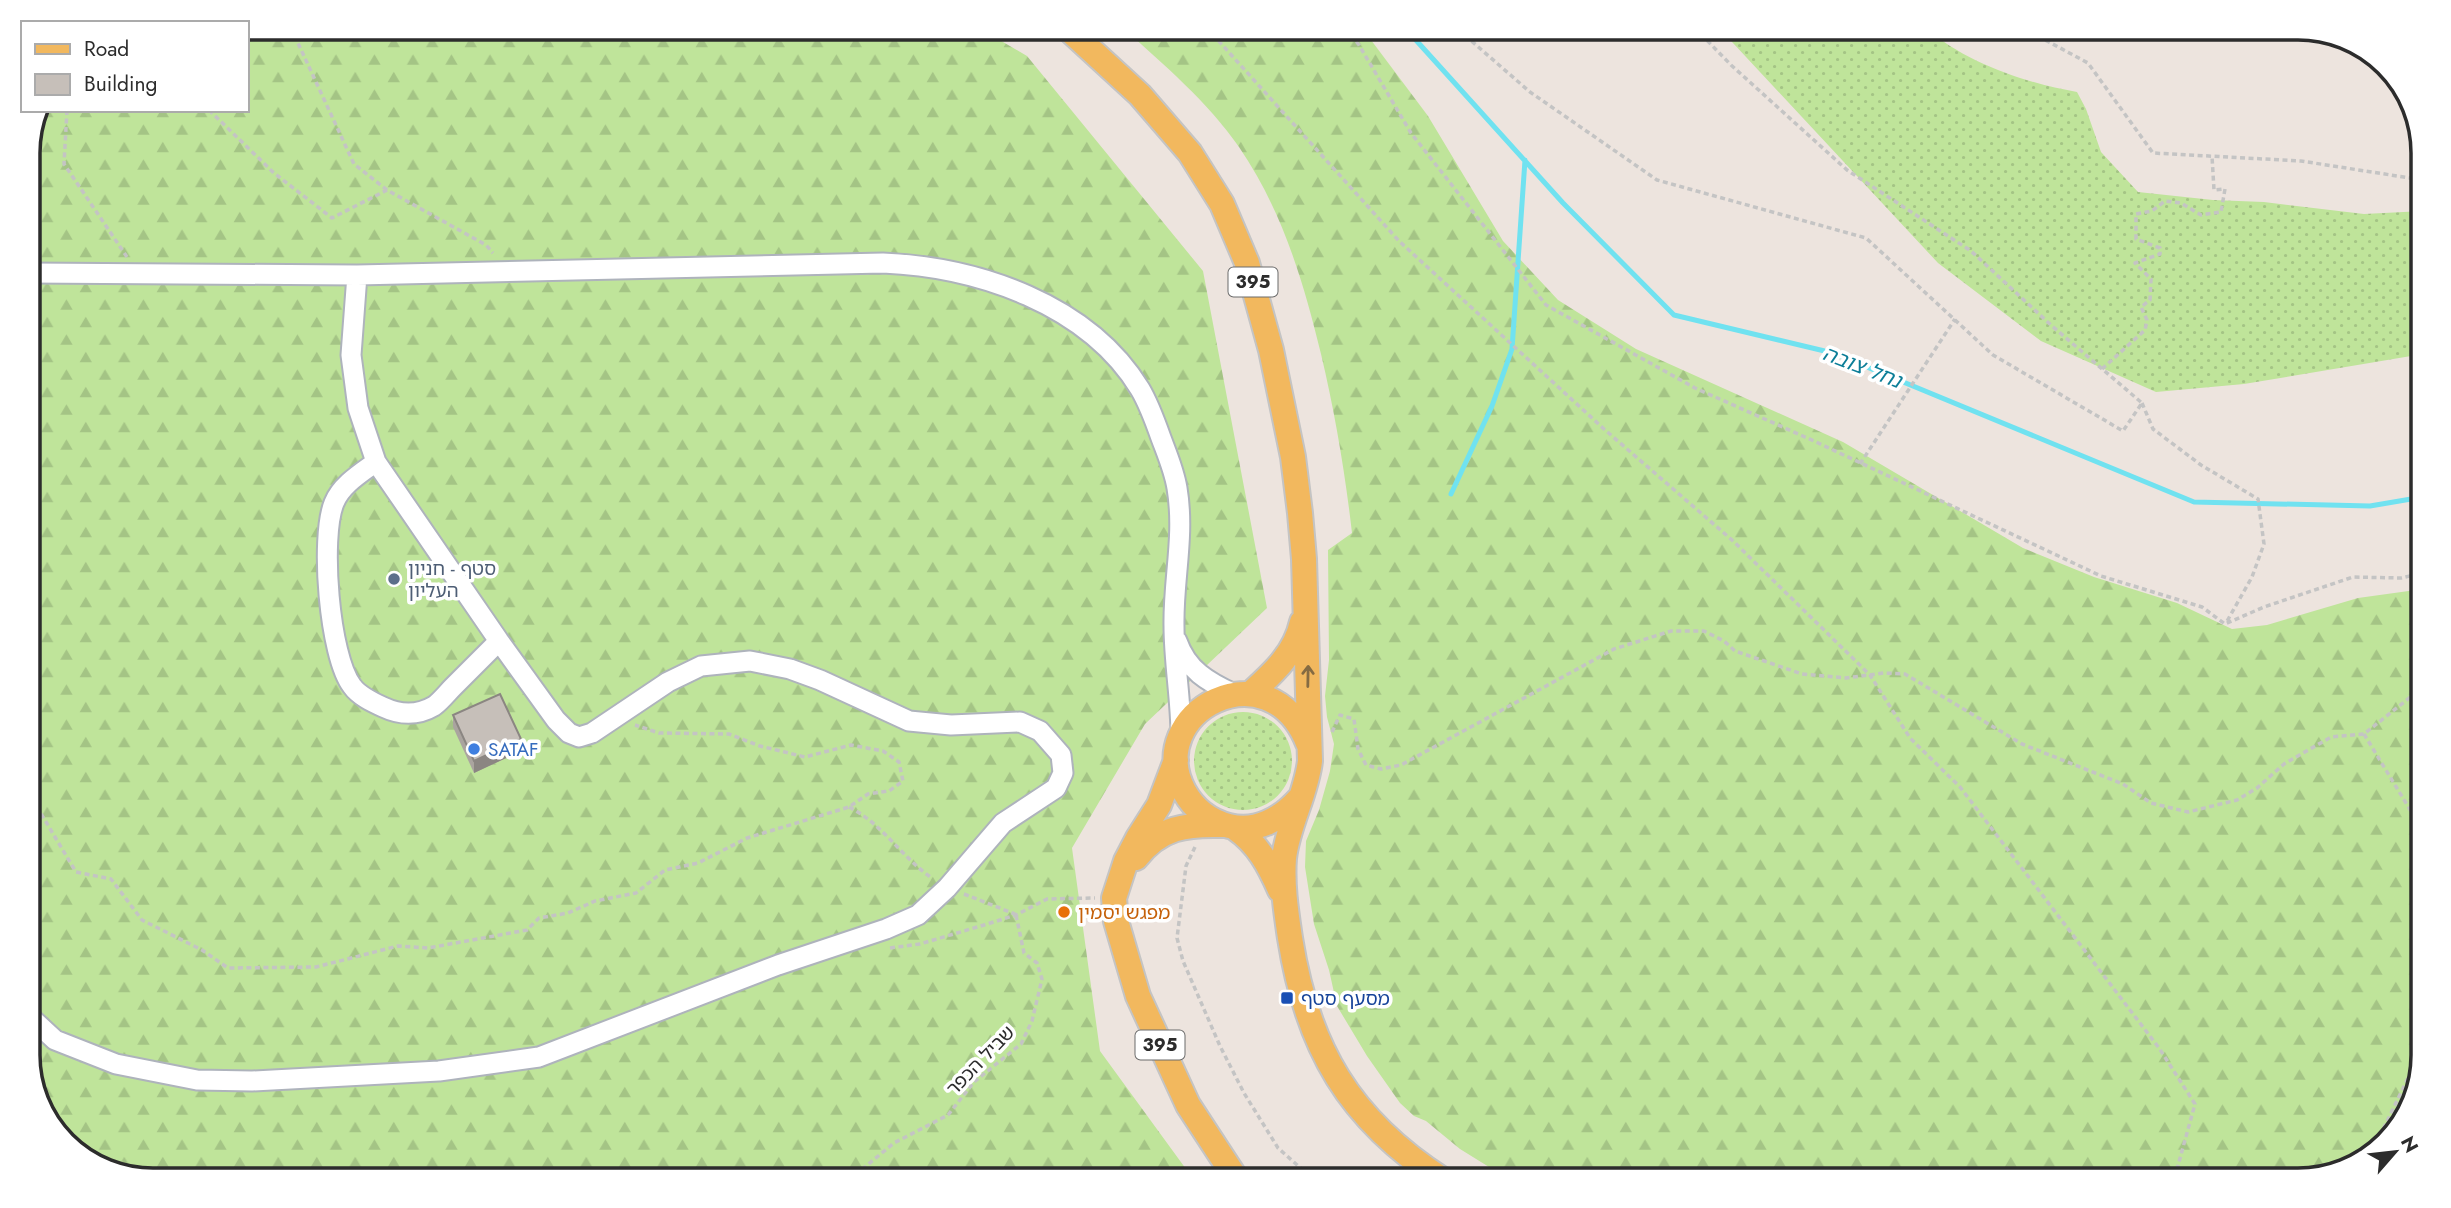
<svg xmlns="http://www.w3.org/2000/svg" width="2451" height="1208" font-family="Jost,'Noto Sans Hebrew',sans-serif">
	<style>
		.grass { fill: url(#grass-dots) }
		.forest { fill: url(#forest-firs) }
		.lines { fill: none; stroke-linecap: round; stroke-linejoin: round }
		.stream { stroke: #70e2f0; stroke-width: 5 }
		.minor-casing { stroke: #aeb3bc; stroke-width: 23 }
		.major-casing { stroke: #c4c4c4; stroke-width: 28 }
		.path { stroke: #c4c4c4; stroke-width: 3.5; stroke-dasharray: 5 3.5; stroke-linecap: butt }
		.minor { stroke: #fff; stroke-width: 19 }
		.major { stroke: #f2b85e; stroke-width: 24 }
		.wall { fill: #aaa49f }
		.shaded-wall { fill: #8b8682 }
		.building { fill: #c6bfb9; stroke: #8b8682; stroke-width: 2 }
		.oneway { stroke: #856b42 }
		.service-dot { fill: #5c6f8a; stroke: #fff; stroke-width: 2.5 }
		.shop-dot { fill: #3f7fe0; stroke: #fff; stroke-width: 2.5 }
		.food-dot { fill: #e8710a; stroke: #fff; stroke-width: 2.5 }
		.transit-dot { fill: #1a4fb4; stroke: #fff; stroke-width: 2.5 }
		.labels { text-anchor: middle; stroke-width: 7; stroke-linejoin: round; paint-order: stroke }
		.shield { fill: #fff; stroke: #6b6b6b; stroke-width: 2 }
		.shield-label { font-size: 18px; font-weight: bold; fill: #2c2c2c }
		.service-label { font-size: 19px; fill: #4e5e75; stroke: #fff; text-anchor: start }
		.shop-label { font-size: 19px; fill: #366cbe; stroke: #fff; text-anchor: start }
		.food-label { font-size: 19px; fill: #c56008; stroke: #fff; text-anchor: start }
		.transit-label { font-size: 19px; fill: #164399; stroke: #fff; text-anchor: start }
		.street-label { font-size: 19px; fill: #2c2c2c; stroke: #fff }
		.water-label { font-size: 21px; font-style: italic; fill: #0c7e98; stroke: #fff }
		.rim { fill: none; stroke: #2c2c2c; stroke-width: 3.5 }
	</style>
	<defs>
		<pattern id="grass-dots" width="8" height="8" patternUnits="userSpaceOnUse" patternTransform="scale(1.75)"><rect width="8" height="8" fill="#bfe49a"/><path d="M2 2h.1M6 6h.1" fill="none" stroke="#a4c485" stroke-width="1.8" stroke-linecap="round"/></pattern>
		<pattern id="forest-firs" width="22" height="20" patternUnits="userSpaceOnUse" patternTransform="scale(1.75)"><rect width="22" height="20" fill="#bfe49a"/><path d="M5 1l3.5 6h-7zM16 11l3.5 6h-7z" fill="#a4c485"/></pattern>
	</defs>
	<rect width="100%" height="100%" fill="#ede4de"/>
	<path class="grass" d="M1719,28H1926C1966,63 2026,83 2077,92L2086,109L2101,152L2138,192L2213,200L2264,202L2364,214L2423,211V354L2244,384L2156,392L2041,341L1938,263Z
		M1194 761a49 49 0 1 1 98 0a49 49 0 1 1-98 0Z"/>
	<path class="forest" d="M247,28H979L1027,56L1203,271L1267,608L1145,724L1072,848L1100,1051L1194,1180H153L98,1167L49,1125L28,1064V145L44,110H247Z
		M1123,28H1362L1428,116L1503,241L1558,300L1636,349L1843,442L2023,548L2094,577L2177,603L2232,629L2267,625L2358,598L2423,589V1055L2410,1110L2367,1159L2298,1180H1510L1460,1149L1426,1121L1414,1116L1400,1103L1367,1056L1337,1006L1329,970L1314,924L1305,867L1306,841L1319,810L1330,771L1334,744L1327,717L1325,696L1329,660L1328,550L1352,533C1345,472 1335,413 1321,354C1303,280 1282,210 1239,147C1208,102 1163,64 1123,28Z"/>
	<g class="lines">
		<path class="stream" d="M1405,28L1563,203L1674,315L1833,353L2194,502L2370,506L2423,497
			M1451,494L1492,406L1512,349L1525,160"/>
		<defs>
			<path id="minor" d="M28,273L357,275L883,263C978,267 1088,304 1140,389C1149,404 1155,421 1161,438C1167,454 1174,470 1177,488C1185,536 1173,579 1174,626C1174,663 1181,699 1181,736
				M376,462C361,473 341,485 334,503C320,537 329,656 352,686C359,696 372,702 383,707C400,715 417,716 434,706C441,701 447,693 453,687C468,672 483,657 499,641
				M1177,641C1187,670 1208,682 1234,694
				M28,1015L55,1040L116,1064L197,1080L252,1081L439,1071L539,1057L778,965L886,929L918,915L947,888L1003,823L1056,788L1063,773L1061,755L1040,731L1020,722L951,725L909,721L820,680L790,669L750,661L701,666L668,682L592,733L579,737L569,733L556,720L499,641L376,462L358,408L351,355L357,275"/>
			<path id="major" d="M1067,28L1140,95L1190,153L1222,204L1247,263L1271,350L1293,457L1300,513L1304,559L1310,761C1306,795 1288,824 1284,858C1282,885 1286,911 1290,938C1307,1047 1349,1120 1443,1180
				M1250,694C1273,673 1295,654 1302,622
				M1176,760L1159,805L1138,838L1126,861L1114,898L1116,921L1138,996L1188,1105L1237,1180
				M1299,799C1281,819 1256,833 1229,826C1209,821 1194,809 1184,791C1142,712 1269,645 1308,743
				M1235,828C1258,844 1269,865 1280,890
				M1136,858C1160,827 1186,824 1222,825"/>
		</defs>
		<use href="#minor" class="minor-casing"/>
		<use href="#major" class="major-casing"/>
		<path class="path" d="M291,28L354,164L387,190L486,245L493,253
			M1207,28L1399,241L1604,429L1732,540L1870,675L1910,738L1960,787L2159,1048L2195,1104L2174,1180
			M1346,28L1359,45L1411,133L1546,305L1695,388L1814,441L2101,576L2202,607L2225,624L2264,607L2353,577L2401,578L2423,573
			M1461,28L1468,38L1530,92L1657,180L1866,238L1993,355L2123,431L2142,403L2052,326L1971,251L1847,170L1731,65L1695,28
			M2023,28L2088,63L2153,153L2301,161L2423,180
			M67,110L64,164L127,257
			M209,110L274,173L332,218L387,190
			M2102,369L2145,330L2147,320L2141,307L2150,300L2151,279L2135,263L2160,254V248L2136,239V214L2152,211L2165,201L2181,203L2201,215L2221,212L2225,189L2214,190L2212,156
			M2142,403L2153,429L2201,465L2258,499L2264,544L2252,577L2226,623
			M1860,464L1955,319
			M1332,732L1340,715L1354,719L1358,749L1366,765L1381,769L1401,765L1614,649L1671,631H1704L1724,641L1735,651L1802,674L1846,678L1884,673L1905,674L2022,744L2123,784L2151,803L2188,812L2237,800L2257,788L2284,764L2331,737L2364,734L2423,687
			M2364,734L2423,831
			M28,792L76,872L111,879L142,920L202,950L228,968L316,967L398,946L428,948L527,930L539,918L568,913L595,901L636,893L665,870L698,863L747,838L849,807L868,794L889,791L903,781L899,762L883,751L851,745L805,757L760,746L729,734L659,733L635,725
			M849,807C883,824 902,858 932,878
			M1195,847L1186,866L1177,938L1183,961L1220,1046L1244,1093L1278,1148L1314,1180
			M964,894L1015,914
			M890,948L920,944L984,925L1016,915L1047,899L1095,898
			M2358,1162L2377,1142L2423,1047
			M849,1180L894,1143L948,1115L974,1082L1021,1044L1032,1021L1042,979L1037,963L1024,953L1016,915"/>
		<use href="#minor" class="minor"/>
		<use href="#major" class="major"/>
	</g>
	<path class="wall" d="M453,715L521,751L474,773L453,727Z"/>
	<path class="shaded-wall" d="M521,739V751L474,773V761Z"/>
	<path class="building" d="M500,694L521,739L474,761L453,715Z"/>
	<defs><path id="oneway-shaft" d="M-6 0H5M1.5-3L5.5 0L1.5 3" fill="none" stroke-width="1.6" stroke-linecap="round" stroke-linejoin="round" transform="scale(1.75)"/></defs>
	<use class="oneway" href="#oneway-shaft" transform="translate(1308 676) rotate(-89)"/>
	<circle class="service-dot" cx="394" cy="579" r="7"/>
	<circle class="shop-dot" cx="474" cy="749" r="7"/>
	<circle class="food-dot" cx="1064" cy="912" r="7"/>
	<rect class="transit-dot" x="1280" y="991" width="14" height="14" rx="3.5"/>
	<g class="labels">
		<g class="shield">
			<rect x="1228.5" y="267.5" width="49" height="29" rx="5"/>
			<rect x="1135.5" y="1030.5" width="49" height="29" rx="5"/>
		</g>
		<g class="shield-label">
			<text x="1253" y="288">395</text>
			<text x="1160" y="1051">395</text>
		</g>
		<g class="service-label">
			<text x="408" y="575">סטף - חניון<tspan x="408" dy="22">העליון</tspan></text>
		</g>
		<g class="shop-label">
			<text x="488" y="756">SATAF</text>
		</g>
		<g class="food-label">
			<text x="1078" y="919">מפגש יסמין</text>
		</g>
		<g class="transit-label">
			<text x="1301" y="1005">מסעף סטף</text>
		</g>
		<g class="street-label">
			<text transform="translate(980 1060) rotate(-46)" y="7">שביל הכפר</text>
		</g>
		<g class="water-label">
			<text transform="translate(1862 367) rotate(21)" y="7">נחל צובה</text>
		</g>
	</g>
	<path d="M0 0H2451V1208H0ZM153 40H2298A113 113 0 0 1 2411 153V1055A113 113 0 0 1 2298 1168H153A113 113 0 0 1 40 1055V153A113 113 0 0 1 153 40Z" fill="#fff" fill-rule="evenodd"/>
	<path class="rim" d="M153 40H2298A113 113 0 0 1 2411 153V1055A113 113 0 0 1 2298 1168H153A113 113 0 0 1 40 1055V153A113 113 0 0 1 153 40Z"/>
	<rect x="21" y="21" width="228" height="91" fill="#ffffff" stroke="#ababab" stroke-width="2"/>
	<rect x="35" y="44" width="35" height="10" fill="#f2b85e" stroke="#ababab" stroke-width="2"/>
	<text x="84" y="56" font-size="21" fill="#2c2c2c">Road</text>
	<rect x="35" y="74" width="35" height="21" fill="#c6bfb9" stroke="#ababab" stroke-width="2"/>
	<text x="84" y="91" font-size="21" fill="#2c2c2c">Building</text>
	<g transform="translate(2395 1152) rotate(62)" stroke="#ffffff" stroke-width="5" paint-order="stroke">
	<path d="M0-5L12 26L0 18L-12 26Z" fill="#2c2c2c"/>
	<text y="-10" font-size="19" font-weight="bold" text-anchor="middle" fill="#2c2c2c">N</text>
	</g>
</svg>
